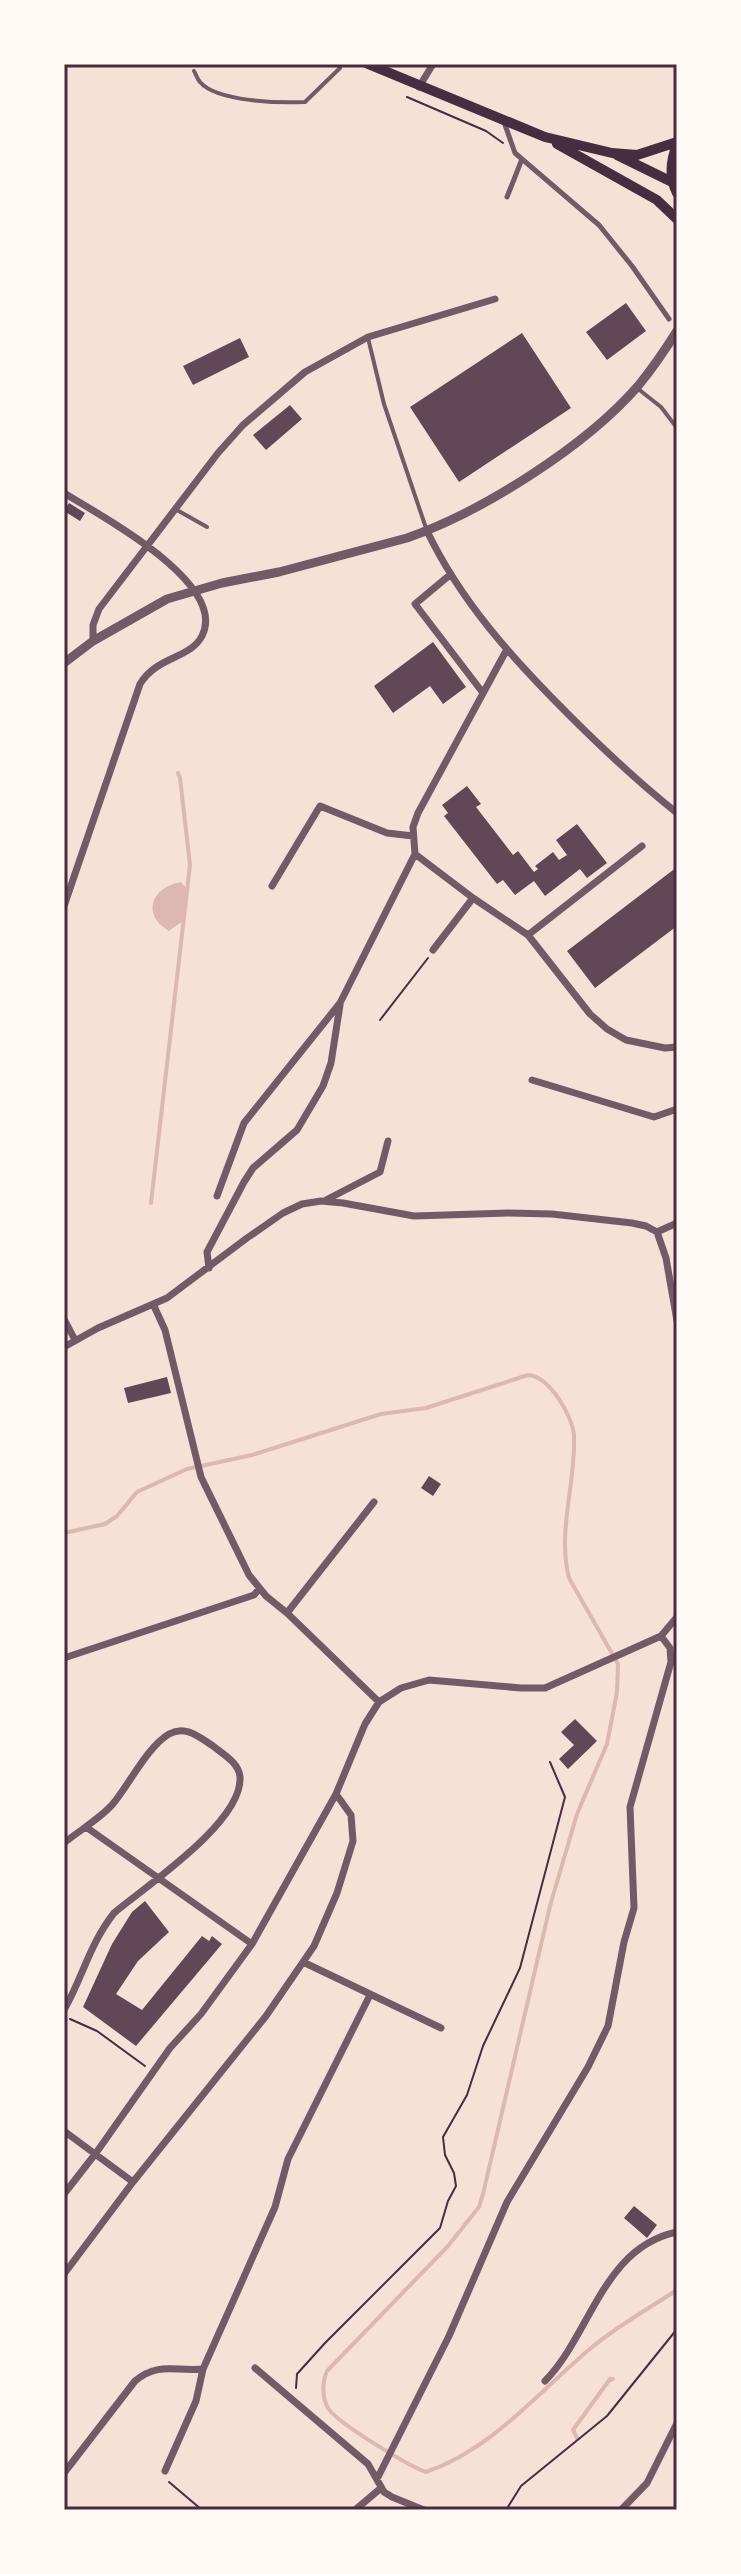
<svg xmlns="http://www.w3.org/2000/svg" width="741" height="2574" font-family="'Varela Round',sans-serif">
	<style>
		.water { fill: #dcb8b0 }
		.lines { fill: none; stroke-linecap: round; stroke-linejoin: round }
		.stream { stroke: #dcb8b0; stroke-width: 4 }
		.building { fill: #644757 }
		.path { stroke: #4a2c40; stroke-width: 2 }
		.service { stroke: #755966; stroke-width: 4 }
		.pedestrian { stroke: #755966; stroke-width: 5 }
		.minor { stroke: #755966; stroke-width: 7 }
		.tertiary { stroke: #755966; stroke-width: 9 }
		.secondary { stroke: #4a2c40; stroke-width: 10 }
		.neatline { fill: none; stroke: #4a2c40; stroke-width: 3 }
	</style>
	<rect width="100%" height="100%" fill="#f7e1d7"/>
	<path class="water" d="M181,882L187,889L184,920L169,931C141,915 151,887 181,882Z"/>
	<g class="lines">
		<path class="stream" d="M151,1203L190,865L180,778L178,773
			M64,1533L105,1524L117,1516L137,1492L187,1469L252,1455L381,1414L426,1408L528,1375C549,1376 573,1416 574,1436C576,1483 557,1531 569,1578L618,1664L617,1692L607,1744L577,1814L550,1906L483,2194L479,2207L448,2246L327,2371C322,2382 322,2398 328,2408C337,2423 409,2466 426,2472C493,2449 537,2393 591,2348C617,2326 648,2309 677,2290
			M577,2438L573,2430L610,2379H613L611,2380"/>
	</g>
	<path class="building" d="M626,303L646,331L607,360L586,332Z
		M522,333L571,408L459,482L410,407Z
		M240,338L249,357L193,385L183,366Z
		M290,405L302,419L266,450L253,435Z
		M69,503L85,513L80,521L64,511Z
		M433,642L466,687L443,704L430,686L393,713L374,686Z
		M467,786L481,804L476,807L513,855L518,851L534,872L538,869L535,866L553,852L559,860L567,855L556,840L577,824L607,863L587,878L580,869L545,896L534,881L515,895L503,880L497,884L444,816L448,813L442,805Z
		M677,867V926L595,988L567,951Z
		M167,1377L171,1393L128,1403L124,1388Z
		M429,1476L441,1484L433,1496L421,1488Z
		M575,1719L597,1741L568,1769L559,1759L574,1745L561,1732Z
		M145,1901L169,1932L138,1961L116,1994L142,2010L202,1936L209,1941L212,1936L222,1944L136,2046L83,2007L112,1944L132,1912Z
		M634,2206L657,2225L647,2238L624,2218Z"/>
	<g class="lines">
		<path class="path" d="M407,97L486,131L503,143
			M380,1020L428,958
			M70,2019L97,2031L145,2066
			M296,2388L297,2374L325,2343L440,2228L448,2201L456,2186L454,2173L445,2155L443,2137L467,2095L483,2046L520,1968L565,1797L550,1762
			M169,2482L202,2510
			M506,2510L521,2486L607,2416L677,2329"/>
		<path class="service" d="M194,71C196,74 197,79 200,82C217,102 280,103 305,102L340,68
			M368,338L384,404L426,528
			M637,388L661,407L677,428
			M177,510L207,527"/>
		<path class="pedestrian" d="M504,122L515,153L599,225L632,266L669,319
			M507,197L522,159"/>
		<path class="minor" d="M419,87L433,64
			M64,493C99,515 229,583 202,636C190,659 157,656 140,684L64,906
			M427,531C461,602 513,659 568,714C603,749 638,782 677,813
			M451,574L415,604L483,693
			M93,641V625L99,609L218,453L243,425L305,372L368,337L495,299
			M506,651L418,813L413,827L415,854L473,898L528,935L590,1014L607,1029L626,1040L665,1048L677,1047
			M272,886L320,806L387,833L413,836
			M528,935L642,846
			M433,950L473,898
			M532,1080L654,1117L677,1109
			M217,1196L244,1123L340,1003L415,854
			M326,1200L380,1172L388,1141
			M657,1232L666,1258L677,1321
			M657,1232L677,1223
			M209,1268L207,1252L244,1182L253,1168L297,1130L323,1086L331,1063L340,1005
			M154,1306L165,1330L201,1477L249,1575L266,1596L287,1613L379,1702
			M64,1319L75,1340
			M64,1347L98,1328L167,1298L247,1238L283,1213L302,1204L321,1201L343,1203L414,1216L508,1213L552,1214L632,1223L646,1226L657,1232
			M287,1613L374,1502
			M64,1658L254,1595L259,1589
			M86,1827L252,1944
			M64,1843C80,1830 98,1820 112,1805C129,1785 147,1747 169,1734C186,1725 199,1737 213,1746C223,1754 239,1763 240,1777C243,1822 146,1886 114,1913C89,1945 83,1977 64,2010
			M303,1962L441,2028
			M64,2131L133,2182
			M64,2194L96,2153L170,2048L201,2014L252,1944L336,1794L365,1724L379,1702L401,1688L429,1680L521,1688H545L661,1636L677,1617
			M64,2274L133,2182L266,2016L314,1946L337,1893L353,1841L351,1815L336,1794
			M255,2368L368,2464L384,2492L392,2497L424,2510
			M545,2381C591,2334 603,2247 677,2232
			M165,2471L196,2401L203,2369L275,2207L288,2159L370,1995
			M64,2473L135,2381C159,2361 176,2372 203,2369
			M378,2477L449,2336L507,2202L588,2067L608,2026L624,1942L634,1908L630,1807L671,1662L670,1648L661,1636
			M355,2510L381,2488
			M621,2510L647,2483L677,2423"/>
		<path class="tertiary" d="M64,663L93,641L167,599L222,583L279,572L407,538C482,512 586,446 638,386C652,369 665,350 677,331"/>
		<path class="secondary" d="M368,64L545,137L612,153L637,155L677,142
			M557,144L657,200L677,219
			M677,145C670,162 669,177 677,193
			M617,155L672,182"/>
	</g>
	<rect width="741" height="2574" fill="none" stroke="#fffaf5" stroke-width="132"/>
	<rect x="66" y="66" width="609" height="2442" class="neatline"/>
</svg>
